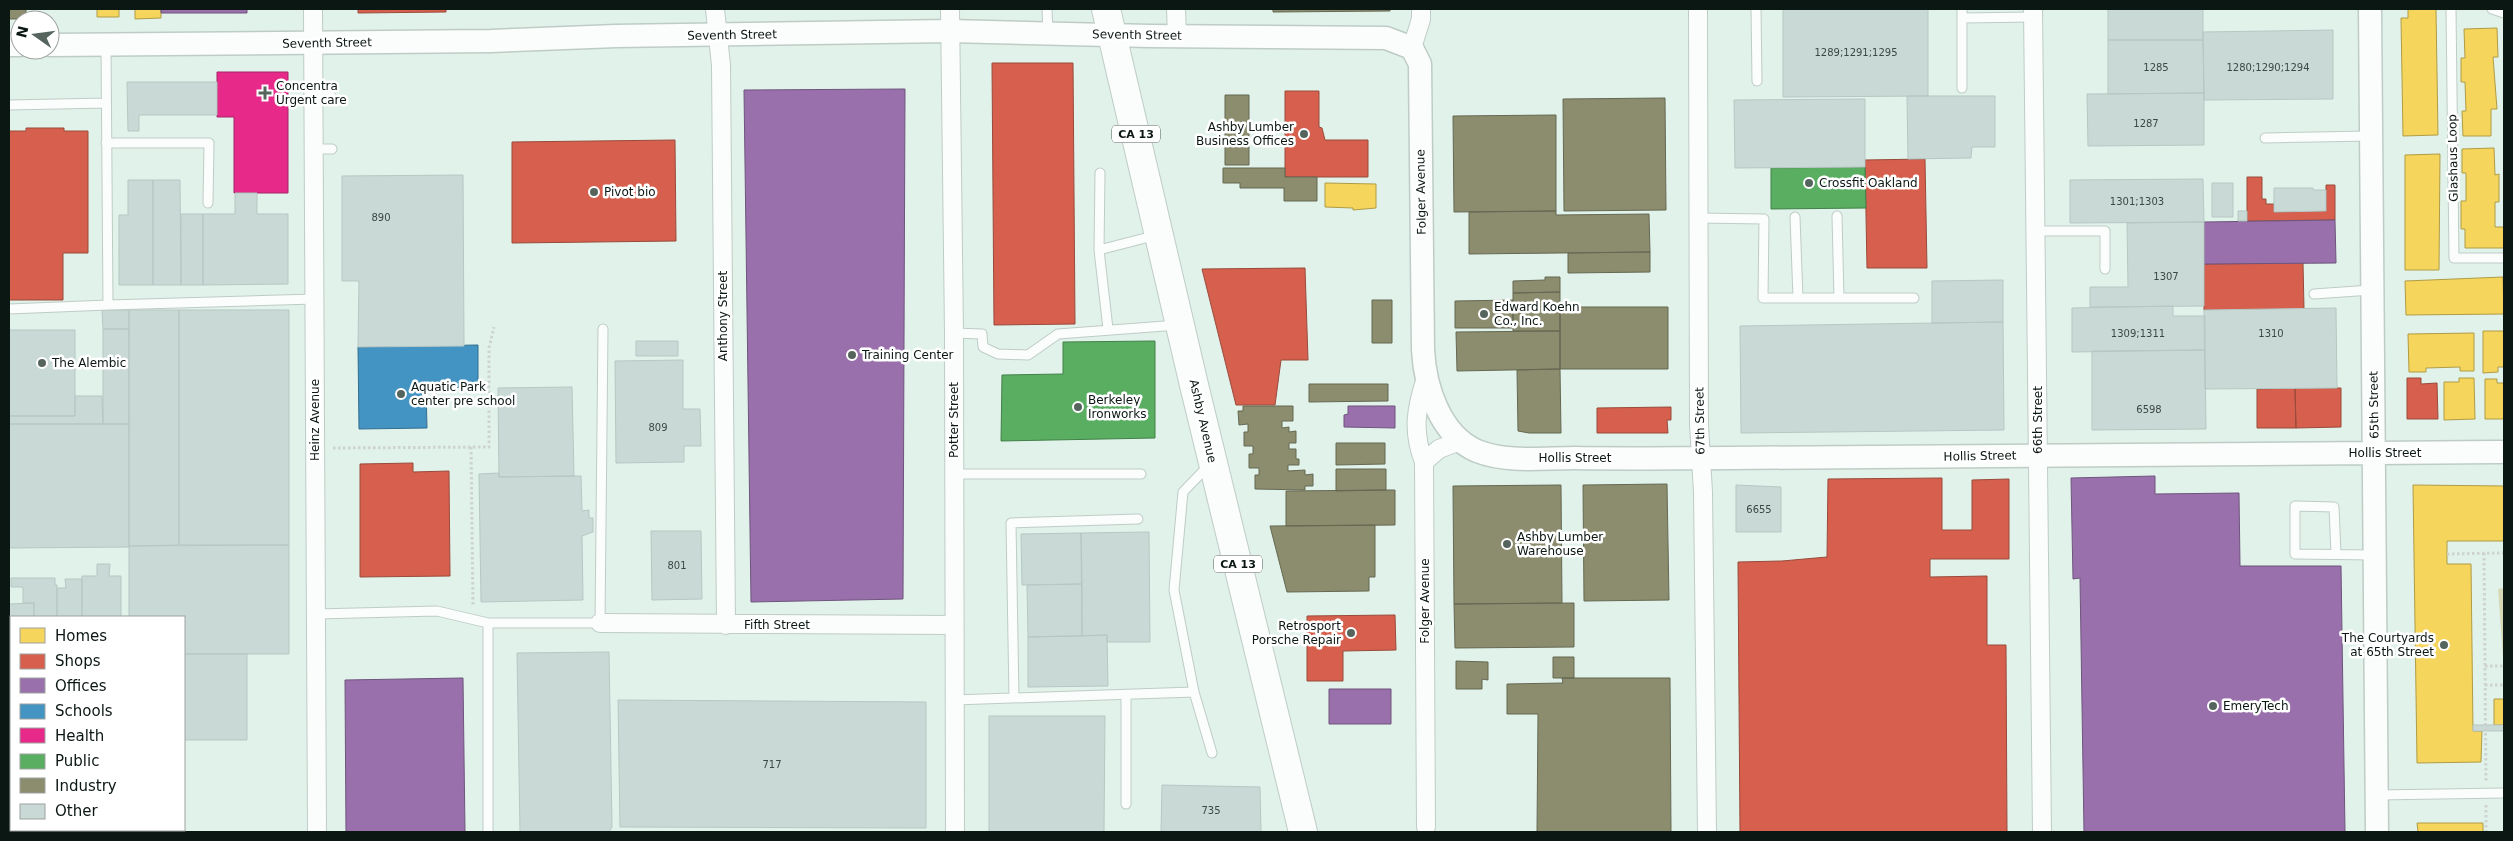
<svg xmlns="http://www.w3.org/2000/svg" width="2513" height="841" font-family="'DejaVu Sans',sans-serif">
	<style>
		.green { fill: #d7d9b6 }
		.homes { fill: #f6d55c; stroke: #b09c46 }
		.shops { fill: #d6604d; stroke: #994a3b }
		.offices { fill: #9970ab; stroke: #6e557d }
		.schools { fill: #4393c3; stroke: #326e8e }
		.health { fill: #e7298a; stroke: #a52466 }
		.public { fill: #5aae61; stroke: #428149 }
		.industry { fill: #8c8c6e; stroke: #656952 }
		.building { fill: #c9d9d6; stroke: #b7c7c4 }
		.lines { fill: none; stroke-linecap: round; stroke-linejoin: round }
		.service-casing { stroke: #bfccc6; stroke-width: 11 }
		.minor-casing { stroke: #bfccc6; stroke-width: 20 }
		.tertiary-casing { stroke: #bfccc6; stroke-width: 25 }
		.primary-casing { stroke: #bfccc6; stroke-width: 30 }
		.path { stroke: #ced3d1; stroke-width: 3; stroke-dasharray: 2.5 2.5; stroke-linecap: butt }
		.service { stroke: #fafdfc; stroke-width: 9 }
		.minor { stroke: #fafdfc; stroke-width: 18 }
		.tertiary { stroke: #fafdfc; stroke-width: 22 }
		.primary { stroke: #fafdfc; stroke-width: 28 }
		.poi-dot { fill: #56645e; stroke: #fff; stroke-width: 2 }
		.labels { text-anchor: middle; stroke-width: 5; stroke-linejoin: round; paint-order: stroke }
		.number-label { font-size: 10px; fill: #3c4844 }
		.shield { fill: #fff; stroke: #545d59; stroke-width: 1 }
		.shield-label { font-size: 11px; font-weight: bold; fill: #0b1712 }
		.street-label { font-size: 12px; fill: #0b1712; stroke: #fff }
		.poi-label { font-size: 12px; fill: #0b1712; stroke: #fff; text-anchor: start }
	</style>
	<rect width="100%" height="100%" fill="#e0f2ea"/>
	<path class="green" d="M2504,588V657H2503L2498,589Z"/>
	<path class="homes" d="M97,9H119V17H97Z
		M135,9H161V18L135,19Z
		M2408,9H2436L2438,135L2403,136L2401,18H2408Z
		M2497,28L2498,57H2493L2497,109H2491V136H2463L2462,111H2466L2465,82H2461V58H2465L2464,29Z
		M2494,148L2495,175L2499,174V202H2495V227H2504V248H2465V229H2461V201H2466V173H2462V149Z
		M2440,154L2439,270H2405V155Z
		M1325,183L1376,184V208L1353,210V208L1325,207Z
		M2503,277L2504,314L2406,315L2405,281Z
		M2483,331H2504V367H2498V372L2483,373Z
		M2474,333V371H2460V367L2426,368V372H2409L2408,334Z
		M2459,378H2474L2475,419L2444,420V382H2459Z
		M2485,379H2497V383H2504V419H2485Z
		M2413,485L2504,486V541H2447V564H2471L2473,731H2482L2481,762L2417,763Z
		M2494,699H2504V725H2494Z
		M2417,823H2483V832H2418Z"/>
	<path class="shops" d="M358,9H446V12L358,13Z
		M992,63H1073L1075,324L994,325Z
		M1285,91H1319V127L1322,128L1325,140H1368V177H1285Z
		M26,128H64V131H88V253H63V300H9V131H26Z
		M675,140L676,241L512,243V142Z
		M1925,159L1927,268H1867L1865,160Z
		M2247,177H2262V199H2266V204H2274V212L2326,211V185H2335V220L2247,221Z
		M2303,263L2304,309L2204,310V264Z
		M1305,268L1308,360H1281L1275,405H1236L1202,269Z
		M2407,378H2421V384L2437,383L2438,419H2407Z
		M2295,388L2296,428H2257V389Z
		M2295,388H2341V427L2296,428Z
		M1671,407V420H1667L1668,433H1597V408Z
		M413,463V472L449,471L450,576L360,577V464Z
		M1942,478V530H1972V480L2009,479V559H1930V577L1987,576V645H2006L2007,832H1740L1738,562L1782,561L1827,557L1828,479Z
		M1395,615L1396,650L1343,651V681H1307V616Z"/>
	<path class="offices" d="M161,9H247V13H161Z
		M905,89L903,599L751,602L744,90Z
		M2335,220L2336,263L2204,264V222Z
		M1348,406H1395V428L1344,427V415L1348,414Z
		M2155,476V494L2239,493L2240,566H2341L2345,832H2084L2080,578L2073,579L2071,478Z
		M463,678L465,832H346L345,680Z
		M1329,689H1391V724H1329Z
		M63,830H96V832H63Z"/>
	<path class="schools" d="M478,345V387L426,388L427,428L359,429L358,347Z"/>
	<path class="health" d="M217,72H288V193H234V117H217Z"/>
	<path class="public" d="M1865,167L1866,208L1771,209V168Z
		M1155,341V438L1001,441L1002,375L1063,374V342Z"/>
	<path class="industry" d="M9,9H26V19H9Z
		M1273,9H1390V11L1273,12Z
		M1225,95H1249V165H1225Z
		M1665,98L1666,210L1564,211L1563,99Z
		M1556,115V211L1454,212L1453,116Z
		M1223,168H1285V177H1317V201H1284V188H1240V183H1223Z
		M1556,211V215L1649,214L1650,252L1469,254V212Z
		M1650,252V272L1568,273V253Z
		M1545,277H1560V292L1513,293V281L1545,280Z
		M1560,292V331H1513V293Z
		M1372,300H1392V343H1372Z
		M1513,300V328H1455V301Z
		M1560,307H1668V369H1560Z
		M1560,331V369L1457,371L1456,332Z
		M1560,369L1561,433H1529L1518,431L1517,370Z
		M1309,384H1388V401L1309,402Z
		M1243,406H1293V421H1282V428L1289,427V432L1296,431V443H1289V449H1296V459H1299V465H1288V471L1305,470V475L1313,474V486H1305V490L1255,489V475H1259V468H1249V454H1253V446H1244V432H1248V424L1239,425L1238,411H1243Z
		M1336,443H1385V464L1336,465Z
		M1336,469H1386V490L1336,491Z
		M1667,484L1669,600L1584,601L1583,485Z
		M1561,485L1562,603L1454,604L1453,486Z
		M1386,490H1395V525L1286,526V491Z
		M1375,525V577H1369V591L1287,592L1270,526Z
		M1574,603V647L1455,648L1454,604Z
		M1553,657H1574V678H1553Z
		M1456,661L1488,662V680L1482,679V689H1456Z
		M1562,678H1670L1671,832H1537L1538,714H1507V684L1563,683Z"/>
	<path class="building" d="M1783,9H1928V96L1783,97Z
		M2108,9H2203V40H2108Z
		M2333,30V99L2204,100L2203,32Z
		M2108,40H2203L2204,93L2108,94Z
		M127,82H217V115H139V131H128Z
		M2204,93V145L2088,146L2087,94Z
		M1907,96H1995V147H1972L1971,158L1908,159Z
		M1865,99V167L1735,168L1734,100Z
		M463,175L464,346L358,347L359,281H342V176Z
		M2203,179L2204,222L2070,223V180Z
		M128,180H153V285H119V215H128Z
		M153,180H180L181,285H153Z
		M2212,183H2233V217H2212Z
		M2274,188H2313V190H2326V211L2274,212Z
		M235,193H257V214H288V284L203,285V214H235Z
		M2238,211H2247V221H2238Z
		M181,214H203V285H181Z
		M2204,222V306L2090,307V287H2128L2127,223Z
		M2003,280V322L1932,323V281Z
		M2173,306V316H2205V350L2072,352V308Z
		M2336,308L2337,388L2205,389L2204,310Z
		M102,310H129V329H103Z
		M129,310H179V545L129,546Z
		M179,310H289V545H179Z
		M2003,322L2004,430L1741,433L1740,326Z
		M103,329H129V424H103Z
		M9,330H75V416H9Z
		M636,341H678V356H636Z
		M2205,350L2206,429L2092,430V351Z
		M683,360V409H700L701,446H684V462L616,463L615,361Z
		M572,387L574,476L499,477L498,388Z
		M75,396H102L103,424H9V416H75Z
		M9,424H129V547L9,548Z
		M499,473V477L581,476L582,511L589,510V518H593V532L582,536L583,600L481,602L479,474Z
		M1736,485L1781,487V532H1736Z
		M651,531H701L702,599L652,600Z
		M1149,532L1150,642H1107V635L1082,636L1081,533Z
		M1081,533L1082,584L1022,585L1021,534Z
		M289,545V654H184V617H129V546Z
		M97,564H110L109,576H121V617H82V576H97Z
		M11,578H55V585H57V617H34V603H23V587H11Z
		M65,579H82V617H57V588H66Z
		M1082,584V636L1028,637L1027,585Z
		M34,603V617H11V647H9V604Z
		M1107,635L1108,686L1028,687V637Z
		M609,652L612,827L609,832H520L517,653Z
		M184,654H247V740H184Z
		M618,700L926,702V828L620,827Z
		M989,716H1105L1104,832H989Z
		M9,719H11V810H9Z
		M2473,725H2504V731H2473Z
		M1162,785L1260,787L1261,832H1161Z
		M9,831H63V832H9Z"/>
	<g class="lines">
		<defs>
			<path id="service" d="M1047,9L1048,33
				M1756,9L1757,81
				M2451,9L2454,258H2504
				M2492,9L2504,13
				M1962,18L2033,17
				M1962,88V9
				M314,96H331
				M9,105L106,103
				M2265,138L2371,136
				M106,143H209L208,203
				M314,149H332
				M1100,173L1099,250L1108,329
				M1837,216L1839,298
				M1795,217L1798,298
				M1698,218L1764,219L1763,298H1914
				M2037,231H2105V269
				M1099,250L1157,235
				M2314,294L2371,290
				M108,305L315,299
				M9,309L108,305L106,45
				M954,333L982,334L983,347L998,354L1028,355L1058,334L1178,325
				M1208,466L1183,492L1174,590L1194,692L1212,753
				M955,474H1141
				M2336,554L2334,507L2295,506V554L2375,555
				M316,614L437,611L488,623H600L603,329
				M1126,695V804
				M1014,698L1011,523L1138,519
				M954,700L1194,692
				M2377,795L2504,793
				M488,832V623"/>
			<path id="minor" d="M313,9L317,832
				M715,9L721,65L726,625
				M950,9L954,333L955,832
				M1176,9L1177,36
				M1698,9L1699,425L1703,492L1707,832
				M2033,9L2042,832
				M1412,48L1421,19V9
				M1424,462L1439,449L1460,441
				M600,623L954,625
				M1426,827L1424,462C1412,431 1416,408 1426,378"/>
			<path id="tertiary" d="M2370,9L2377,832
				M9,45H20
				M50,45L491,41L616,36L950,31L1150,36L1386,38L1412,48L1420,64L1423,350C1425,387 1440,435 1477,451C1507,463 1543,458 1575,458C1627,459 1679,458 1731,458C1988,457 2246,453 2504,452"/>
			<path id="primary" d="M1106,9L1194,385L1303,832"/>
		</defs>
		<use href="#service" class="service-casing"/>
		<use href="#minor" class="minor-casing"/>
		<use href="#tertiary" class="tertiary-casing"/>
		<use href="#primary" class="primary-casing"/>
		<path class="path" d="M471,447L473,606
			M333,448L489,447V348L494,327
			M2484,553L2486,782
			M2447,554L2504,553
			M2485,666H2504
			M2485,685H2504
			M2486,805V832"/>
		<use href="#service" class="service"/>
		<use href="#minor" class="minor"/>
		<use href="#tertiary" class="tertiary"/>
		<use href="#primary" class="primary"/>
	</g>
	<g class="poi-dot">
		<path d="M262.5 85.5h5v5h5v5h-5v5h-5v-5h-5v-5h5z"/>
		<circle cx="1304" cy="134" r="5"/>
		<circle cx="1809" cy="183" r="5"/>
		<circle cx="594" cy="192" r="5"/>
		<circle cx="1484" cy="314" r="5"/>
		<circle cx="852" cy="355" r="5"/>
		<circle cx="42" cy="363" r="5"/>
		<circle cx="401" cy="394" r="5"/>
		<circle cx="1078" cy="407" r="5"/>
		<circle cx="1507" cy="544" r="5"/>
		<circle cx="1351" cy="633" r="5"/>
		<circle cx="2444" cy="645" r="5"/>
		<circle cx="2213" cy="706" r="5"/>
	</g>
	<g class="labels">
		<g class="number-label">
			<text x="1856" y="56">1289;1291;1295</text>
			<text x="2156" y="71">1285</text>
			<text x="2268" y="71">1280;1290;1294</text>
			<text x="2146" y="127">1287</text>
			<text x="2137" y="205">1301;1303</text>
			<text x="381" y="221">890</text>
			<text x="2166" y="280">1307</text>
			<text x="2138" y="337">1309;1311</text>
			<text x="2271" y="337">1310</text>
			<text x="2149" y="413">6598</text>
			<text x="658" y="431">809</text>
			<text x="1759" y="513">6655</text>
			<text x="677" y="569">801</text>
			<text x="772" y="768">717</text>
			<text x="1211" y="814">735</text>
		</g>
		<g class="shield">
			<rect x="1112" y="125.5" width="48" height="17" rx="4"/>
			<rect x="1214" y="555.5" width="48" height="17" rx="4"/>
		</g>
		<g class="shield-label">
			<text x="1136" y="138">CA 13</text>
			<text x="1238" y="568">CA 13</text>
		</g>
		<g class="street-label">
			<text transform="translate(732 35) rotate(-1)" y="4">Seventh Street</text>
			<text transform="translate(1137 35) rotate(1)" y="4">Seventh Street</text>
			<text transform="translate(327 43) rotate(-1)" y="4">Seventh Street</text>
			<text transform="translate(2453 158) rotate(-91)" y="4">Glashaus Loop</text>
			<text transform="translate(1421 192) rotate(-91)" y="4">Folger Avenue</text>
			<text transform="translate(723 316) rotate(-90)" y="4">Anthony Street</text>
			<text transform="translate(2374 405) rotate(-91)" y="4">65th Street</text>
			<text transform="translate(315 420) rotate(-90)" y="4">Heinz Avenue</text>
			<text transform="translate(954 420) rotate(-90)" y="4">Potter Street</text>
			<text transform="translate(2038 420) rotate(-90)" y="4">66th Street</text>
			<text transform="translate(1203 421) rotate(77)" y="4">Ashby Avenue</text>
			<text transform="translate(1700 421) rotate(-91)" y="4">67th Street</text>
			<text x="2385" y="457">Hollis Street</text>
			<text transform="translate(1980 456) rotate(-1)" y="4">Hollis Street</text>
			<text x="1575" y="462">Hollis Street</text>
			<text transform="translate(1425 601) rotate(-90)" y="4">Folger Avenue</text>
			<text x="777" y="629">Fifth Street</text>
		</g>
		<g class="poi-label">
			<text x="276" y="90">Concentra<tspan x="276" dy="14">Urgent care</tspan></text>
			<text x="1294" y="131" text-anchor="end">Ashby Lumber<tspan x="1294" dy="14">Business Offices</tspan></text>
			<text x="1819" y="187">Crossfit Oakland</text>
			<text x="604" y="196">Pivot bio</text>
			<text x="1494" y="311">Edward Koehn<tspan x="1494" dy="14">Co., Inc.</tspan></text>
			<text x="862" y="359">Training Center</text>
			<text x="52" y="367">The Alembic</text>
			<text x="411" y="391">Aquatic Park<tspan x="411" dy="14">center pre school</tspan></text>
			<text x="1088" y="404">Berkeley<tspan x="1088" dy="14">Ironworks</tspan></text>
			<text x="1517" y="541">Ashby Lumber<tspan x="1517" dy="14">Warehouse</tspan></text>
			<text x="1341" y="630" text-anchor="end">Retrosport<tspan x="1341" dy="14">Porsche Repair</tspan></text>
			<text x="2434" y="642" text-anchor="end">The Courtyards<tspan x="2434" dy="14">at 65th Street</tspan></text>
			<text x="2223" y="710">EmeryTech</text>
		</g>
	</g>
	<rect width="2513" height="841" fill="none" stroke="#0b1712" stroke-width="20"/>
	<rect x="10" y="616" width="175" height="215" fill="#ffffff" stroke="#9da2a0"/>
	<rect x="20" y="628" width="25" height="15" fill="#f6d55c" stroke="#9da2a0"/>
	<text x="55" y="641" font-size="15" fill="#0b1712">Homes</text>
	<rect x="20" y="654" width="25" height="15" fill="#d6604d" stroke="#9da2a0"/>
	<text x="55" y="666" font-size="15" fill="#0b1712">Shops</text>
	<rect x="20" y="678" width="25" height="15" fill="#9970ab" stroke="#9da2a0"/>
	<text x="55" y="691" font-size="15" fill="#0b1712">Offices</text>
	<rect x="20" y="704" width="25" height="15" fill="#4393c3" stroke="#9da2a0"/>
	<text x="55" y="716" font-size="15" fill="#0b1712">Schools</text>
	<rect x="20" y="728" width="25" height="15" fill="#e7298a" stroke="#9da2a0"/>
	<text x="55" y="741" font-size="15" fill="#0b1712">Health</text>
	<rect x="20" y="754" width="25" height="15" fill="#5aae61" stroke="#9da2a0"/>
	<text x="55" y="766" font-size="15" fill="#0b1712">Public</text>
	<rect x="20" y="778" width="25" height="15" fill="#8c8c6e" stroke="#9da2a0"/>
	<text x="55" y="791" font-size="15" fill="#0b1712">Industry</text>
	<rect x="20" y="804" width="25" height="15" fill="#c9d9d6" stroke="#9da2a0"/>
	<text x="55" y="816" font-size="15" fill="#0b1712">Other</text>
	<g transform="translate(35 35) rotate(284)"><circle r="24" fill="#ffffff" stroke="#9da2a0"/>
	<path d="M0-4L9 19L0 12L-9 19Z" fill="#56645e"/>
	<text y="-8" font-size="14" font-weight="bold" text-anchor="middle" fill="#0b1712">N</text>
	</g>
</svg>
